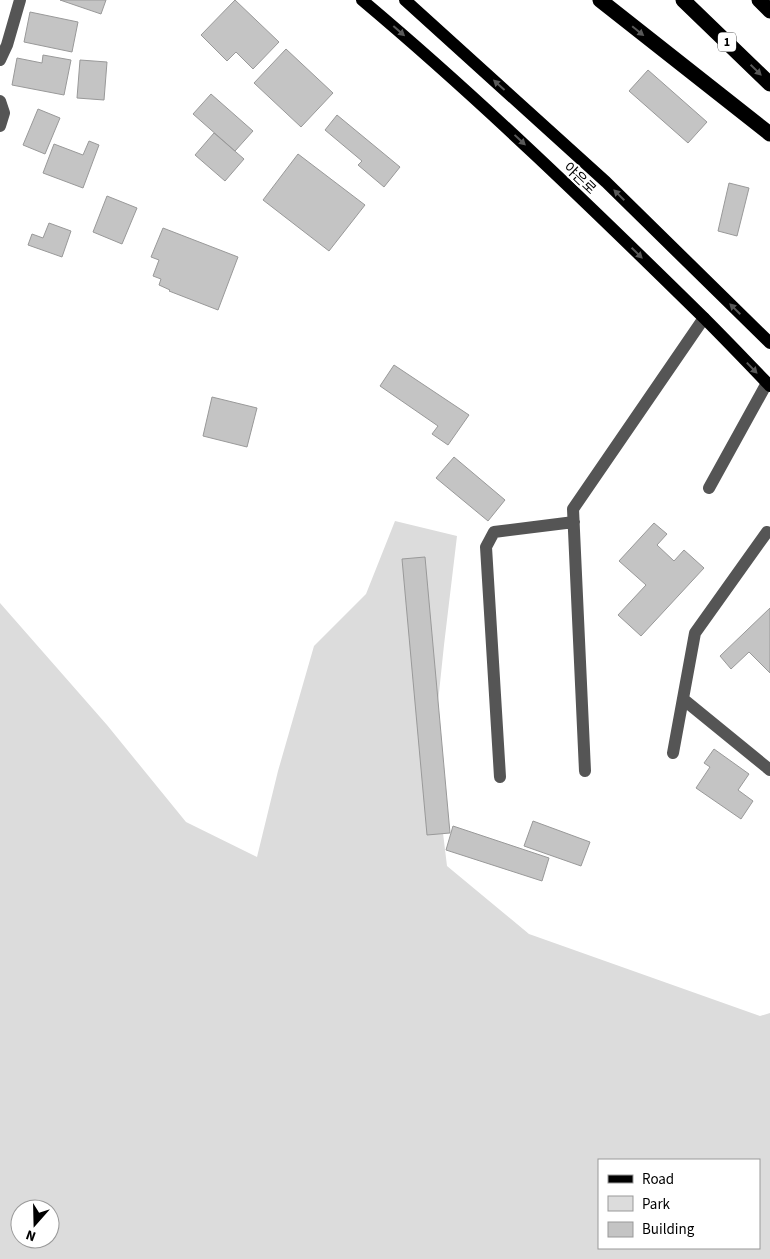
<svg xmlns="http://www.w3.org/2000/svg" width="770" height="1259" font-family="'Source Sans 3','Noto Sans KR',sans-serif">
	<style>
		.green { fill: #dcdcdc; fill-rule: evenodd }
		.building { fill: #c4c4c4; stroke: #999 }
		.lines { fill: none; stroke-linecap: round; stroke-linejoin: round }
		.minor { stroke: #555; stroke-width: 12 }
		.major { stroke: #000; stroke-width: 12 }
		.highway { stroke: #000; stroke-width: 15 }
		.oneway { fill: #595959 }
		.labels { text-anchor: middle; stroke-width: 4; stroke-linejoin: round; paint-order: stroke }
		.shield { fill: #fff; stroke: #4c4c4c; stroke-width: 1 }
		.shield-label { font-size: 12px; font-weight: bold; fill: #000 }
		.street-label { font-size: 14px; fill: #000; stroke: #fff }
	</style>
	<rect width="100%" height="100%" fill="#fff"/>
	<path class="green" d="M395,521L457,536L444,645L433,750L447,866L529,934L760,1016L770,1013V1259H0V603L107,725L186,822L257,857L278,771L314,646L366,594ZM599,1160H759V1248H599ZM20,1209H50V1239H20Z"/>
	<path class="building" d="M60,0H106L101,14Z
		M235,0L279,42L253,69L236,52L227,61L201,35Z
		M30,12L78,22L72,52L24,42Z
		M286,49L333,93L301,127L254,83Z
		M43,55L71,60L64,95L12,85L17,58L42,63Z
		M80,60L107,62L104,100L77,98Z
		M648,70L707,122L688,143L629,91Z
		M211,94L253,131L235,151L193,114Z
		M38,109L60,118L45,154L23,145Z
		M337,115L400,167L384,187L358,165L362,161L325,130Z
		M214,133L244,159L225,181L195,155Z
		M89,141L99,145L83,188L43,173L54,144L83,155Z
		M298,154L365,205L329,251L263,200Z
		M729,183L749,188L737,236L718,231Z
		M107,196L137,208L122,244L93,232Z
		M49,223L71,231L62,257L28,245L32,234L43,238Z
		M163,228L238,257L218,310L169,291L170,290L159,285L161,279L153,276L159,260L151,257Z
		M394,365L469,415L448,445L432,434L438,426L380,386Z
		M212,397L257,408L247,447L203,436Z
		M454,457L505,500L488,521L436,478Z
		M654,523L667,534L657,545L674,561L684,550L704,568L641,636L618,615L646,585L619,561Z
		M425,557L450,833L427,835L402,559Z
		M770,608V673L749,652L731,669L720,656Z
		M714,749L749,774L738,790L753,801L741,819L696,788L710,767L704,763Z
		M533,821L590,842L581,866L524,846Z
		M453,826L549,858L542,881L446,850Z"/>
	<g class="lines">
		<path class="minor" d="M0,60L7,45L20,0
			M0,101L4,113L0,126
			M709,488L767,383
			M683,699L770,770
			M673,753L695,633L767,532
			M585,771L573,509L704,318
			M500,777L486,547L494,532L574,522"/>
		<path class="major" d="M362,0C481,100 593,209 704,318C726,340 748,363 770,386
			M405,0L606,182L770,343"/>
		<path class="highway" d="M600,0L770,134
			M683,0L770,84
			M759,0L770,11"/>
	</g>
	<defs><path id="oneway-solid" d="M-6-.8H1V-3.2L6.5 0L1 3.2V.8H-6Z" transform="scale(1.25)"/></defs>
	<g class="oneway">
		<use href="#oneway-solid" transform="translate(399 31) rotate(41)"/>
		<use href="#oneway-solid" transform="translate(638 31) rotate(39)"/>
		<use href="#oneway-solid" transform="translate(756 70) rotate(44)"/>
		<use href="#oneway-solid" transform="translate(499 85) rotate(-138)"/>
		<use href="#oneway-solid" transform="translate(520 140) rotate(43)"/>
		<use href="#oneway-solid" transform="translate(619 195) rotate(-135)"/>
		<use href="#oneway-solid" transform="translate(637 253) rotate(44)"/>
		<use href="#oneway-solid" transform="translate(735 309) rotate(-135)"/>
		<use href="#oneway-solid" transform="translate(752 368) rotate(46)"/>
	</g>
	<g class="labels">
		<rect class="shield" x="718" y="32.5" width="18" height="19" rx="4"/>
		<g class="shield-label">
			<text x="727" y="46">1</text>
		</g>
		<g class="street-label">
			<text transform="translate(580 178) rotate(44)" y="5">야은로</text>
		</g>
	</g>
	<rect x="598" y="1159" width="162" height="90" fill="#ffffff" stroke="#999999"/>
	<rect x="608" y="1175" width="25" height="8" fill="#000000" stroke="#999999"/>
	<text x="642" y="1184" font-size="15" fill="#000000">Road</text>
	<rect x="608" y="1196" width="25" height="15" fill="#dcdcdc" stroke="#999999"/>
	<text x="642" y="1209" font-size="15" fill="#000000">Park</text>
	<rect x="608" y="1222" width="25" height="15" fill="#c4c4c4" stroke="#999999"/>
	<text x="642" y="1234" font-size="15" fill="#000000">Building</text>
	<g transform="translate(35 1224) rotate(200)"><circle r="24" fill="#ffffff" stroke="#999999"/>
	<path d="M0-4L9 19L0 12L-9 19Z" fill="#000000"/>
	<text y="-8" font-size="14" font-weight="bold" text-anchor="middle" fill="#000000">N</text>
	</g>
</svg>
